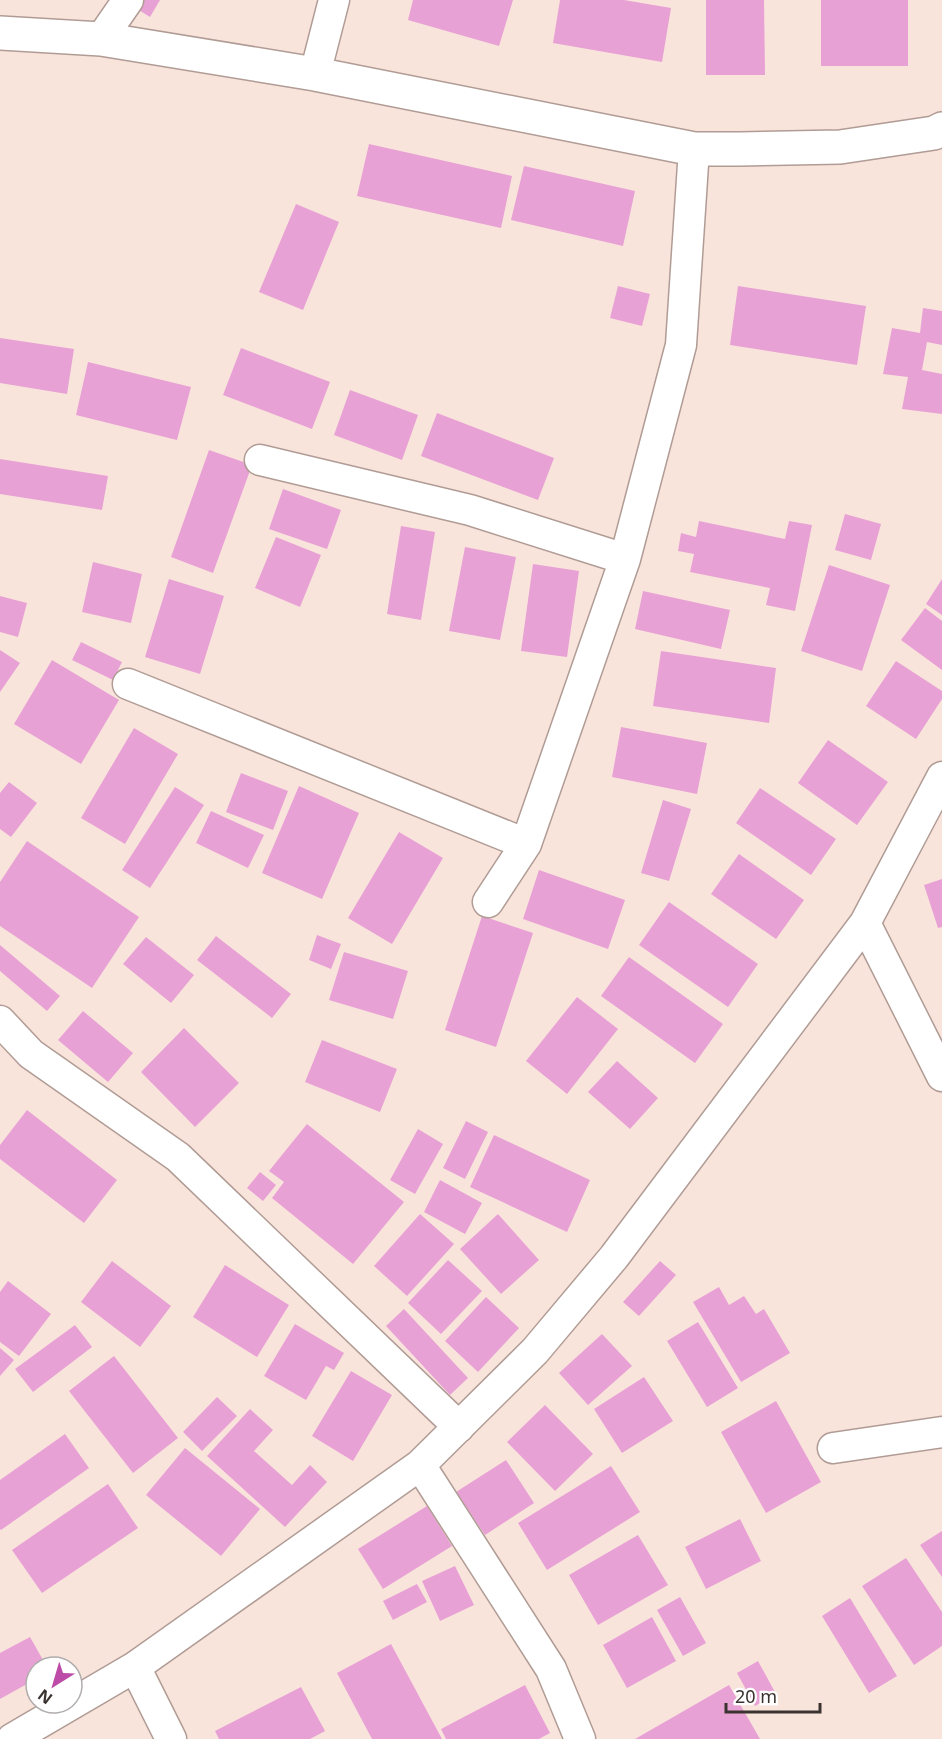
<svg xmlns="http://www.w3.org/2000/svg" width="942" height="1739" font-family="'Noto Sans',sans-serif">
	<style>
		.building { fill: #e8a1d5 }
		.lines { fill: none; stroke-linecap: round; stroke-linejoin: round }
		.street-casing { stroke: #b09c95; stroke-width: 33 }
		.secondary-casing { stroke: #b09c95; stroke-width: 36 }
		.street { stroke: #fff; stroke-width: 30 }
		.secondary { stroke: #fff; stroke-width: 33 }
	</style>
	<rect width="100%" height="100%" fill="#f9e4dc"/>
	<path class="building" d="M128,0H160L150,17L126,2Z
		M413,0H513L499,46L408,20Z
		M560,0H624L671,8L662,62L553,43Z
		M706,0H764L765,75H706Z
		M821,0H908V66H821Z
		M369,144L512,176L501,228L357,196Z
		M524,166L635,191L623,246L511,220Z
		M296,204L339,222L303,310L259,292Z
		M618,286L650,294L642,326L610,318Z
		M738,286L866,306L857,365L730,345Z
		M923,308L942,311V345L927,342L922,370L942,374V414L902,409L908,377L883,374L892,328L920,333Z
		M0,338L74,349L67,394L0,383Z
		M241,348L330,382L312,429L223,395Z
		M88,362L191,387L177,440L76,415Z
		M350,390L418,415L402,460L334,435Z
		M437,413L554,458L538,500L421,456Z
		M209,450L252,465L213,573L171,557Z
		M0,459L108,476L102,510L0,494Z
		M283,489L341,510L327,549L269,529Z
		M845,514L881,524L871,560L835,550Z
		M699,521L785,539L789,521L812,525L795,611L766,605L770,588L690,572L694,554L678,551L681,533L696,537Z
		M401,526L435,532L421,620L387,614Z
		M276,537L321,555L300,607L255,588Z
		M465,547L516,557L500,640L449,631Z
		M93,562L142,574L131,623L82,612Z
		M533,564L579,571L567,657L521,651Z
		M829,565L890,585L862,671L801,651Z
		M169,579L224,596L200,674L145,657Z
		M942,579V615L926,604Z
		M643,591L730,610L721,649L635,629Z
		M0,596L27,603L18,637L0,632Z
		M925,608L942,621V670L901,640Z
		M81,642L122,662L113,680L72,660Z
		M0,650L20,663L0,692Z
		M661,651L776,668L769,723L653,706Z
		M52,660L119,700L81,764L14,724Z
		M896,661L942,691V699L916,739L866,706Z
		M621,727L707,743L697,794L612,777Z
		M134,728L178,754L125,844L81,818Z
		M828,740L888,782L857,825L798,783Z
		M241,773L288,791L273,830L226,812Z
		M9,782L37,803L11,837L0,829V793Z
		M299,786L359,813L322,899L262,873Z
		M175,787L204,805L150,888L122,870Z
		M760,788L836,839L811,875L736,823Z
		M663,800L691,809L669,881L641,873Z
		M211,811L264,835L248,868L196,843Z
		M399,832L443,858L392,944L348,918Z
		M27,841L139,917L92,988L0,926V882Z
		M739,854L804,900L776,939L711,894Z
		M539,870L625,900L608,949L523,919Z
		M942,879V927L938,928L924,885Z
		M669,902L758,964L728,1007L639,945Z
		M482,916L533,933L496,1047L445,1030Z
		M317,935L341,944L331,969L309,960Z
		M216,936L291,994L272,1018L197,960Z
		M146,937L194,975L171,1003L123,964Z
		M0,945L60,996L47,1011L0,971Z
		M344,952L408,971L393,1019L329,1000Z
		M629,957L723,1024L695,1063L601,996Z
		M577,997L618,1029L567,1094L526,1061Z
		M83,1011L133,1053L108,1082L58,1040Z
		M184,1028L239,1083L195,1127L141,1072Z
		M322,1040L397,1069L380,1112L305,1082Z
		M617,1061L658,1098L630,1129L588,1092Z
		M27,1110L117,1180L84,1223L0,1159V1145Z
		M466,1121L488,1132L465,1179L443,1168Z
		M307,1124L404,1202L353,1264L272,1198L284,1182L269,1171Z
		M418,1129L443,1144L415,1194L390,1180Z
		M494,1135L590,1180L567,1232L470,1187Z
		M260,1172L276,1185L263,1201L247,1188Z
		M440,1180L482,1203L465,1234L424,1212Z
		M420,1214L454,1244L407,1296L374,1266Z
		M498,1214L539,1260L501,1294L460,1249Z
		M448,1260L482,1291L441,1334L408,1303Z
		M112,1261L171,1306L140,1347L81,1302Z
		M660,1261L676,1275L639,1316L623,1302Z
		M225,1265L289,1305L257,1357L193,1317Z
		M8,1281L51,1314L19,1356L0,1342V1292Z
		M719,1287L729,1305L744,1296L756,1314L764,1309L790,1353L741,1382L693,1302Z
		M486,1297L519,1328L478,1372L445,1341Z
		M404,1309L468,1378L450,1395L386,1326Z
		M698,1322L738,1388L707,1407L667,1341Z
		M295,1324L344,1353L334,1370L326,1366L306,1400L264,1376Z
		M75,1325L92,1347L33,1392L15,1369Z
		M602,1334L632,1366L588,1405L559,1373Z
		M0,1348L14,1360L0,1376Z
		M114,1356L178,1438L133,1473L69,1391Z
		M351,1371L392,1395L353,1461L312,1436Z
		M644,1377L673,1421L622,1453L594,1409Z
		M217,1397L237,1416L202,1451L183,1432Z
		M776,1401L821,1482L766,1513L721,1432Z
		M545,1405L593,1454L555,1491L507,1442Z
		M250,1409L273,1430L254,1451L292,1485L310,1465L327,1482L285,1527L207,1456Z
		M65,1434L89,1468L1,1530L0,1529V1480Z
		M185,1448L260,1509L221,1556L146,1495Z
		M506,1460L534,1503L485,1535L456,1492Z
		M611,1466L640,1512L547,1570L518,1523Z
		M108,1484L138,1528L42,1593L12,1550Z
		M427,1506L452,1546L383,1589L358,1549Z
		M740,1519L761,1561L706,1589L685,1547Z
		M942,1531V1577L920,1545Z
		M638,1535L668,1585L598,1625L569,1575Z
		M906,1558L942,1612V1646L914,1665L862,1586Z
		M455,1566L474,1605L440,1621L422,1581Z
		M417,1584L427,1602L393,1620L383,1601Z
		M680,1597L706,1643L683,1656L657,1610Z
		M850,1598L897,1676L869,1693L822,1616Z
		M652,1617L676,1661L627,1688L603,1645Z
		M30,1637L47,1667H36V1679L0,1699V1653Z
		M391,1644L442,1739H372L337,1673Z
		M758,1661L776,1694L755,1706L737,1673Z
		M525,1685L550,1733L539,1739H446L441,1729Z
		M729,1685L760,1739H635Z
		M301,1687L325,1731L310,1739H219L215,1731Z"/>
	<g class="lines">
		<defs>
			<path id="street" d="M101,39L128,0
				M315,74L334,0
				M260,460L470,510L625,559
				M128,684L526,844
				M488,902L526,844L625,559L681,345L694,149
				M865,923L942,1076
				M0,1021L31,1054L178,1157L459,1427
				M833,1448L942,1432
				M420,1465L551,1669L580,1739
				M135,1667L171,1739
				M12,1739L135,1667L420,1465L535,1351L614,1257L865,923L942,777"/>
			<path id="secondary" d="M0,33L101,39L315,74L694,149H740L840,147L934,133L942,129"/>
		</defs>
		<use href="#street" class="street-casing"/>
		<use href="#secondary" class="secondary-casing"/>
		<use href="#street" class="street"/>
		<use href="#secondary" class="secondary"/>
	</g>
	<g transform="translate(54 1685) rotate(217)"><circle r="28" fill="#ffffff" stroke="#b0adac" stroke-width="1.5"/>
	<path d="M0-4.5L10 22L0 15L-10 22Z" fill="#bd4ca8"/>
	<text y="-9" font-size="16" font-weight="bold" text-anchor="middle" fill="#3a322f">N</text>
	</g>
	<path d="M726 1703v9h94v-9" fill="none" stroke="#3a322f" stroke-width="3"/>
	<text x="735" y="1703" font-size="18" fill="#3a322f" stroke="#ffffff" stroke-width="4.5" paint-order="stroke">20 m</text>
</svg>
